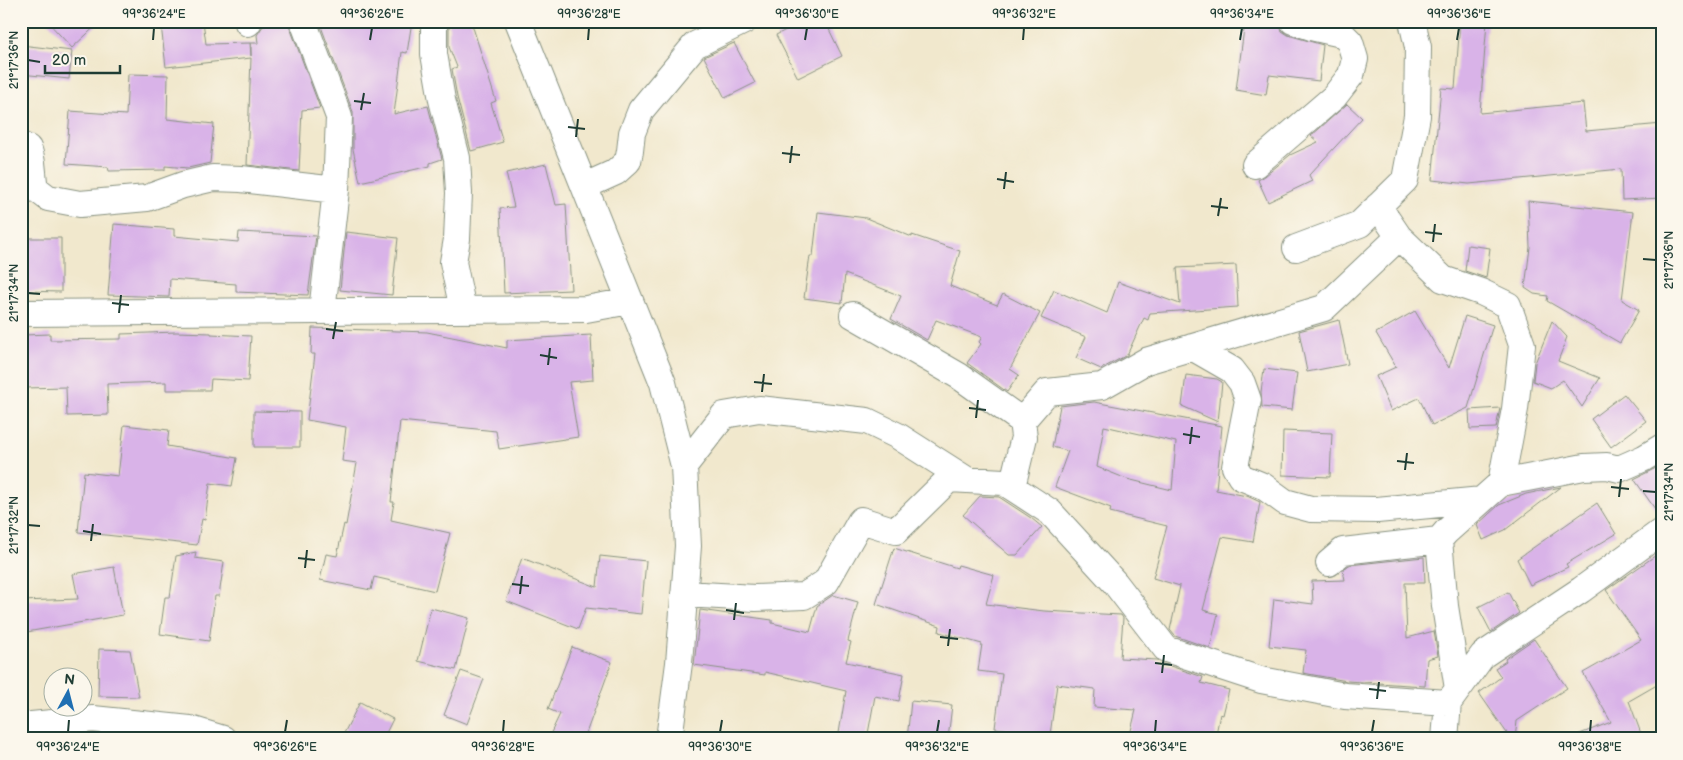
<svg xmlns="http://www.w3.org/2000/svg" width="1683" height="760" font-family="'Balsamiq Sans',sans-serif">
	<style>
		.building { fill: #d9b3e8; fill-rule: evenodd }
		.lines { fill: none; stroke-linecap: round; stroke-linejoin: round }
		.street-casing { stroke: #889280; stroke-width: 28 }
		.street { stroke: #fff; stroke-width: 26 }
		.ticks { fill: none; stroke: #1f3d34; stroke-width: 2 }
		.neatline { fill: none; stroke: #1f3d34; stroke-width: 2 }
		.ticks-label { font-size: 12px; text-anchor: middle; fill: #1f3d34 }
	</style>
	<rect width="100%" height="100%" fill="#fbf7ec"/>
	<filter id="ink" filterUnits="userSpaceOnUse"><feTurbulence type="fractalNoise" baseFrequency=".02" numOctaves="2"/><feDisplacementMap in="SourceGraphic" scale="10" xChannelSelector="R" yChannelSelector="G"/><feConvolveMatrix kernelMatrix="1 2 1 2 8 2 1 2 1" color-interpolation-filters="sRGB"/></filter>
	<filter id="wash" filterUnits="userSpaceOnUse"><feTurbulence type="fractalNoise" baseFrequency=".0096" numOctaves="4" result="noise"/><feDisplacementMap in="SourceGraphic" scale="20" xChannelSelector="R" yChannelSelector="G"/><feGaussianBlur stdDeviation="1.12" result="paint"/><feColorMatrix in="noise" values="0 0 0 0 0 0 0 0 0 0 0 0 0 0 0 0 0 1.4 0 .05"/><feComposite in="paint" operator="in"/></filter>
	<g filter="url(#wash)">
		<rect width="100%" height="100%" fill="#f1e8cd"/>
		<g id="blocks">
			<path class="building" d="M47,21H101L72,48Z
				M195,21H203L206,44L250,43L251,56V43H258L257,35L263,26L288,22L320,108L302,110L299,171L247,165L251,58L166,67L161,25Z
				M319,21H412L407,53L402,52L394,114L428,106L442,159L430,163V166L360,182L353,149V112Z
				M449,21H471L496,101L491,103L503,142L471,151L457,97L452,69L457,67L449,47Z
				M804,21H825L842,56L798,78L776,35Z
				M1245,21H1278L1282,31L1288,35L1323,45L1319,81L1269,75L1266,95L1236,90Z
				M1460,21H1487L1480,113L1583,103L1586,131L1662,124V198L1622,200L1621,169L1469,184L1432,180L1441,88L1455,89Z
				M734,43L755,83L725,98L704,57Z
				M21,45L72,51L69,79L21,74Z
				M128,74L168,75L167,119L214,124L210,163L188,168L165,166V170L109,171L108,167L66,164L70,111L126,115Z
				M1347,104L1362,118L1309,175L1312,181L1268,202L1258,180L1265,176L1290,155L1318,142L1311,136Z
				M546,164L556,205L566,204L571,290L504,293L500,208L514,207L506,173Z
				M1528,201L1633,212L1622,300L1639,310L1620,343L1547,301L1548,296L1534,294L1525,288L1530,247Z
				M818,212L866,218L912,237V235L960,251L950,286L997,305L1003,294L1040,313L1010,369L1019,375L1007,392L967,363L981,344L979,342L982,337L936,320L927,340L891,319L901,296L845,274L842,303L804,298L810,256H813Z
				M114,224L174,229V236L238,242L239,232L316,236L308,295L236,292V284L170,279L169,297L108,295Z
				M346,232L398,238L392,295L340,290Z
				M21,238H61V292L21,291Z
				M1468,245L1490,248L1486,278L1465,271Z
				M1236,265L1238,307L1150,313L1148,320L1144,318L1127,355L1101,369L1076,358L1086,337L1041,318L1054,290L1107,313L1118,282L1180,304L1177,268Z
				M1415,311L1449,368L1465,316L1493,325L1468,408L1432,425L1419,398L1391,411L1376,376L1396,367L1376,333Z
				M1339,320L1348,364L1307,372L1299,331Z
				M1552,321L1567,337L1558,361L1600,378L1582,407L1563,380L1551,388L1533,381L1535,363Z
				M312,328L427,332L507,348V340L591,335L593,380L569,382L578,437L499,449L496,431L400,421L391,502H394L391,520L450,533L435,591L374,577L371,590L320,580L326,554L337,556L344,524L346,525L357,463L342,461L346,427L307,420L315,354H311Z
				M176,332L211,333V334L251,336L248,381L211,379L210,390H166V382L107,384L108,415L67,416L66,387L25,388L24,335L50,334V340L121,339V334Z
				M1264,369L1297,373L1292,410L1262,407L1261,392Z
				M1186,375L1217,379L1222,382L1218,422L1182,406Z
				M1624,394L1646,421L1611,447L1591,419Z
				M1094,402L1222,426L1216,490L1247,496L1260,502L1253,542L1222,537L1203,610L1218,614L1210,648L1175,636L1170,630L1180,586L1153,578L1167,526L1110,512L1111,508L1055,487L1068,451L1052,447L1060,406ZM1104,426L1176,442L1172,490L1127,479L1097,467Z
				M1500,408L1496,428L1470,429L1469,410Z
				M254,411L300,412V447H254Z
				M124,425L169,430L167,446L237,458L232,486L210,483L205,520L202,519L197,545L78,532L84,472L118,476Z
				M1283,431L1332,433L1330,477L1282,475Z
				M1662,465V516H1660L1634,479Z
				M1561,487L1505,530L1483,540L1477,525L1499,505L1526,494Z
				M980,496L999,497L1031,518L1042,527L1017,555H1009L963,515Z
				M1597,503L1616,534L1566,564L1568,567L1530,585L1517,559Z
				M894,548L957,568L958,565L994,575L986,604L1044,611L1121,615L1123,618L1120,658L1157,660L1161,663L1203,677L1201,683L1229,690L1223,715L1220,714L1215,739H1129L1136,710L1094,707L1095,689L1057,684L1050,735L995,728L1002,674L978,671L982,644L939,632L940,626L876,604Z
				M1662,551V682L1629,701L1643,739H1572V737L1611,722L1583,673L1641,640L1606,590Z
				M196,552L195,558L224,562L219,596H215L209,641L160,634L165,597H170L176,556Z
				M600,556L646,561L641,614L586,608L578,629L506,601L522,558L597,587Z
				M1424,557L1425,583H1405L1407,638L1434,631L1438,656L1427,659L1425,686L1347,681L1303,673L1306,650L1269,646L1274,599L1313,604L1312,581L1345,580L1343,570L1349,565Z
				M114,567L123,615L21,633V601L78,599L73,574Z
				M1508,592L1519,613L1491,632L1478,607Z
				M833,595L858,602L848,641L851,642L846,662L904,674L899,701L875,696L867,739H838L846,691L765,672V675L694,665L700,610L772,620V623L810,632L817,606Z
				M431,608L469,618L456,670L418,661Z
				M1534,639L1567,688L1517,721L1515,739H1511L1479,693L1501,677L1495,668L1506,661L1505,659Z
				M572,647L612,662L584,739H548L560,714L548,709Z
				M99,649L130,650L139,697L98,696Z
				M461,671L484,679L467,724L444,715Z
				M911,701L952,705L948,739H907Z
				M360,702L393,719L383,739H341Z"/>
		</g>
	</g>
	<g filter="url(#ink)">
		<use href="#blocks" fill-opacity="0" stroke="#889280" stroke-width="1"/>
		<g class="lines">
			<defs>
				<path id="street" d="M303,21L339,117L336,190L322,311
					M434,21V54L442,100L457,158L459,193L457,239L453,262L463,310
					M518,21L663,383L684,466L688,546L679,663L669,739
					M248,23L249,21
					M21,145L28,148C34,160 32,174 35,188L48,198L80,204L147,198L183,185L213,178L241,179L336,190
					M1255,165L1334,97L1351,75L1355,59L1350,42L1342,34L1311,27L1293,21
					M585,186L616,172L628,161L630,151L632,133L641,110L695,45L744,21
					M1378,206L1399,237L1443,279L1481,292L1508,305L1522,345L1515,409L1501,483L1446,532L1439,540L1445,606L1458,689
					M1296,248L1360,224L1405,180L1417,116L1418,47L1412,21
					M21,313L586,309L630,301
					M853,315L959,376L1022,421
					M1192,347L1232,370L1242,383L1248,400L1235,467L1241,477L1263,486L1285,502L1311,509L1377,510L1482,500
					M684,466L724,415L759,409L867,421L898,436L967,480
					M1501,483L1584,467L1607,466L1619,469L1644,458L1662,447
					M1012,487L1024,437L1022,421L1047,392L1102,386L1146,361L1324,308L1399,237
					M1329,563L1343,551L1439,540
					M684,594L755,598L804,596L826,582L861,520L896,531L949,479L1004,482L1050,512L1115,583L1166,649L1261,680L1345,696L1448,703
					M21,726L93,719L190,729L223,739
					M1445,739L1448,703L1483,655L1581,590L1662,531"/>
			</defs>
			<use href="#street" class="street-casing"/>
			<use href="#street" class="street"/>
		</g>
	</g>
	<path class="ticks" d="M153,40L154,28M370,40L372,28M588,40L589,28M805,40L807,28M1023,40L1024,28M1240,40L1242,28M1457,40L1459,28M28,60L40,62M354,101L371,103M361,110L364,93M568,127L585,129M576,137L578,119M782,153L800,155M790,163L792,146M997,179L1014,182M1004,189L1006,172M1211,206L1228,208M1218,216L1221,198M1425,232L1442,234M1433,242L1435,224M1643,259L1656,260M28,293L40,294M112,303L129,305M119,313L121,295M326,329L343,331M333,339L336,322M540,355L557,358M548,365L550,348M754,382L772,384M762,392L764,374M969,408L986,410M976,418L978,400M1183,434L1200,437M1190,444L1192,427M1397,461L1414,463M1405,470L1407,453M1611,487L1629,489M1643,491L1656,492M1619,497L1621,479M28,525L40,526M83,531L101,534M91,541L93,524M298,558L315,560M305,568L307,550M512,584L529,586M520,594L522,576M726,610L744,613M734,620L736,603M940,637L958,639M948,646L950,629M1155,663L1172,665M1162,673L1164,655M1369,689L1386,691M1377,699L1379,682M68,732L69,720M285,732L287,720M503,732L504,720M720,732L722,720M937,732L939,720M1155,732L1156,720M1372,732L1374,720M1590,732L1591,720"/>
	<rect width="1683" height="760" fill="none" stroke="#fbf7ec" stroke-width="55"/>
	<g transform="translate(68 692) rotate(7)"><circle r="24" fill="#fbf7ec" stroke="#a3ada2"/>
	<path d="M0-4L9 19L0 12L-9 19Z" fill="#1f6fb2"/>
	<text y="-8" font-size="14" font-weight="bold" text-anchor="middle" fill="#1f3d34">N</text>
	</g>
	<path d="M45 65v8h75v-8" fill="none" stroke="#1f3d34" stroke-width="2.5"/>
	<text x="52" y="65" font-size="15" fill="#1f3d34" stroke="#fbf7ec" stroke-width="4" paint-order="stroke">20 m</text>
	<rect x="28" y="28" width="1628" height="704" class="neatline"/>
	<g class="ticks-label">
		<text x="154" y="18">99°36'24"E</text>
		<text x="372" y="18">99°36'26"E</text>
		<text x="589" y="18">99°36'28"E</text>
		<text x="807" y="18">99°36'30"E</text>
		<text x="1024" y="18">99°36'32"E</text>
		<text x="1242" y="18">99°36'34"E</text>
		<text x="1459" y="18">99°36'36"E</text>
		<text transform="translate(14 60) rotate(-90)" y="4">21°17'36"N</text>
		<text transform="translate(1669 260) rotate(-90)" y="4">21°17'36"N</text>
		<text transform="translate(14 293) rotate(-90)" y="4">21°17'34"N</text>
		<text transform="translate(1669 492) rotate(-90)" y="4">21°17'34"N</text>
		<text transform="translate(14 525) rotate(-90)" y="4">21°17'32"N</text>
		<text x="68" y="751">99°36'24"E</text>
		<text x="285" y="751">99°36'26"E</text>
		<text x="503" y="751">99°36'28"E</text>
		<text x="720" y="751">99°36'30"E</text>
		<text x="937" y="751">99°36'32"E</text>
		<text x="1155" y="751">99°36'34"E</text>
		<text x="1372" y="751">99°36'36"E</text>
		<text x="1590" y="751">99°36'38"E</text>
	</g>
</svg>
